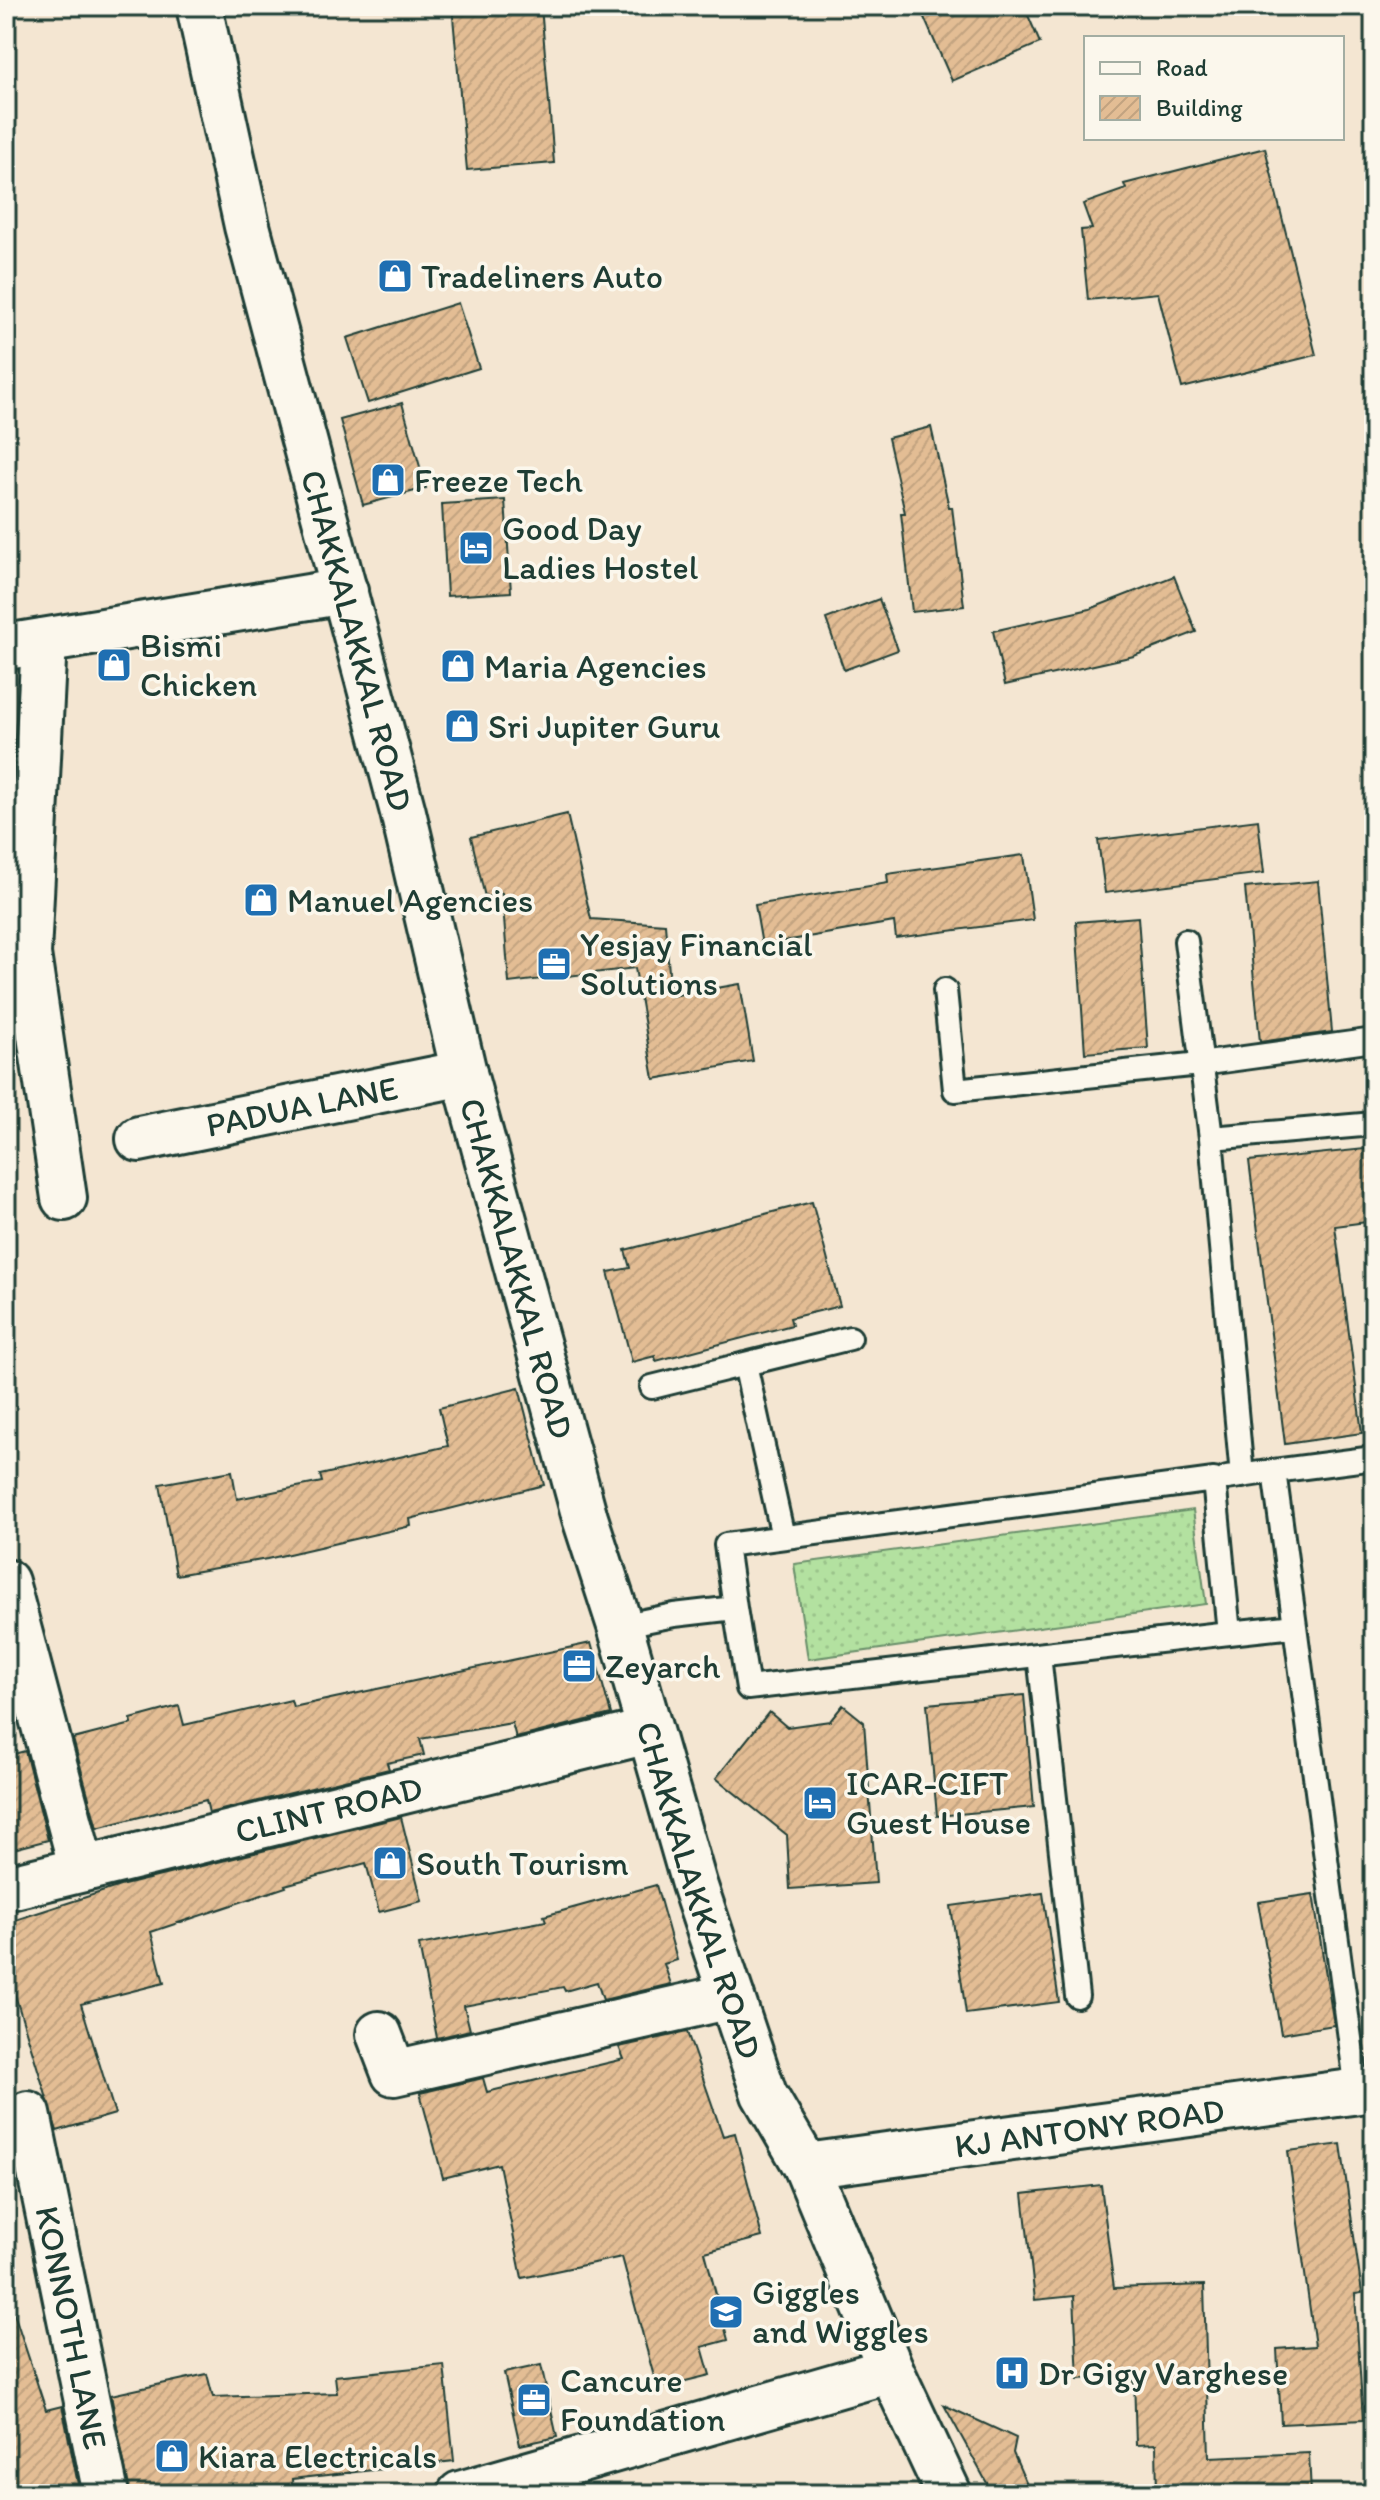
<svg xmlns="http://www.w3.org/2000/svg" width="1380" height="2500" font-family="Itim,sans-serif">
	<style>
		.grass { fill: url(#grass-dots); stroke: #698f6a; stroke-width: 2 }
		.building { fill: url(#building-hatch); stroke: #1f3d34; stroke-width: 2 }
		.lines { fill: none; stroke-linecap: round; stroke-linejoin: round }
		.service-casing { stroke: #1f3d34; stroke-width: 28 }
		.minor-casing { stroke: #1f3d34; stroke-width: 50 }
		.tertiary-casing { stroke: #1f3d34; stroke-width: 50 }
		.service { stroke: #fbf7ec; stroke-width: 22 }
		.minor { stroke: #fbf7ec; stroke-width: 44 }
		.tertiary { stroke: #fbf7ec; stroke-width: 44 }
		.labels { text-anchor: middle; stroke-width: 7; stroke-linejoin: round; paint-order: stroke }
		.poi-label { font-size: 34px; fill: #1f3d34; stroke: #fbf7ec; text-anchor: start }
		.street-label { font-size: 34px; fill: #1f3d34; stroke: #fbf7ec }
	</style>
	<defs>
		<pattern id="grass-dots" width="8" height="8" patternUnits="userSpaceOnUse" patternTransform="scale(2)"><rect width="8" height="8" fill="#b3e1a0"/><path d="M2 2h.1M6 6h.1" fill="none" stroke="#9ac28a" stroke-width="1.8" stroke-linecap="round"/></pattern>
		<pattern id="building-hatch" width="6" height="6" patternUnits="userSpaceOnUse" patternTransform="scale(2)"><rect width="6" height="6" fill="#e3bd94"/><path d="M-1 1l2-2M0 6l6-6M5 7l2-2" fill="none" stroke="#c2a380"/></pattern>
	</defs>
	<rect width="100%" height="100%" fill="#f4e6d2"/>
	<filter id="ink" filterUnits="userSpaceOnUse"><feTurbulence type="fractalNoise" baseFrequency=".0125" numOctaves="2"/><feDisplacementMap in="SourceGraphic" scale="16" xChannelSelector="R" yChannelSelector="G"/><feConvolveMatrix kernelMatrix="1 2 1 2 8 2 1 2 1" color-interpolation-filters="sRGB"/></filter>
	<g filter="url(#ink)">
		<path class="grass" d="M1193,1510L1206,1604L808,1659L794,1564Z"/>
		<path class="building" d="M452,6H541L554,163L467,170Z
			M919,6H1024L1040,43L952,81Z
			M1265,148L1316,355L1182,388L1158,293L1088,300L1081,230L1092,229L1083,204L1126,189L1124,184Z
			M458,303L479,368L368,403L347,338Z
			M402,403L426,488L363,505L340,420Z
			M931,427L949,507H952L964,606L912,612L901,513H905L888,438Z
			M505,500L511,592L447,596L442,504Z
			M1174,576L1196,632L1134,656L1005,685L993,631L1090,609Z
			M879,599L898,650L844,670L826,619Z
			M567,814L591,919L665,924L671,996L740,984L753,1061L654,1079L635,968L509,983L502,893L485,897L471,837Z
			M1258,820L1264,873L1105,893L1098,840Z
			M1024,855L1033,920L896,938L894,922L762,945L755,905L888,883L887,874Z
			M1318,881L1332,1032L1260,1042L1245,888Z
			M1138,917L1148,1048L1085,1053L1076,922Z
			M1374,1148V1221L1335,1226L1362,1433L1285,1444L1249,1161Z
			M812,1202L840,1306L790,1318L792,1325L656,1361L655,1356L632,1362L608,1272L630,1268L625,1250Z
			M519,1388L544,1485L410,1519L411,1526L267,1559L176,1575L160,1484L232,1471L237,1499L322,1482L320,1475L448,1446L439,1408Z
			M591,1643L611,1714L516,1738L512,1723L420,1739L424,1755L387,1763L389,1769L209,1813L206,1800L97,1828L73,1739L132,1724L131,1719L179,1706L184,1725L291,1700L293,1707Z
			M1024,1695L1034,1807L937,1816L927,1704Z
			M843,1705L864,1722L876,1883L790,1889L787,1835L716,1778L769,1712L787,1727L830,1721Z
			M25,1751L48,1840L6,1851V1756Z
			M401,1817L422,1901L379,1912L366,1863L285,1885L286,1887L151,1932L164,1983L81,2004L115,2114L57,2131L6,1966V1923L120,1886Z
			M656,1885L677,1960L664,1964L671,1984L603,2000L597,1982L565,1991L563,1987L464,2006L470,2030L437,2038L419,1945L546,1921L544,1916Z
			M1043,1893L1059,2002L966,2014L951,1906Z
			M1313,1894L1334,2025L1281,2034L1258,1902Z
			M687,2032L723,2136L735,2133L762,2237L705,2252L728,2340L702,2347L710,2375L657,2388L622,2257L522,2278L499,2164L443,2178L420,2093L483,2078L487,2092L624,2059L619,2047Z
			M1341,2144L1362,2293L1355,2294L1363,2420L1281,2424L1277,2349L1315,2346L1288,2151Z
			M1101,2185L1114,2288L1204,2285L1209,2457L1309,2453L1311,2494H1157L1156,2444L1136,2445L1134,2376L1078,2379L1074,2296L1035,2300L1023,2194Z
			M13,2310L46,2410L62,2406L80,2494H6V2311Z
			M444,2365L454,2461L292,2479L293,2494H130L111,2395L207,2374L213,2397L337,2393L335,2376Z
			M541,2365L557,2437L520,2445L504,2373Z
			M944,2405L1016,2438L1013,2453L1031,2494H993Z"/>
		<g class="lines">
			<defs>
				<path id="service" d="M1186,941L1211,1138L1242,1476
					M945,990L955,1090L1200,1064L1374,1040
					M1211,1138L1374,1124
					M745,1364L783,1537
					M652,1387L850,1338
					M1274,1471L1374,1458
					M1227,1478L1274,1471L1295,1626L1229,1633
					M620,1626L674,1615L735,1608L726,1545L1214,1480L1229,1633L748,1688L735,1608
					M1295,1626L1357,2091
					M1039,1655L1077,1996"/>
				<g id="minor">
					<path d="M44,641L28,954L64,1198"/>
					<path d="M6,647L345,591"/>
					<path id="s1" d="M139,1139L464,1073"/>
					<path d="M6,1582L82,1869"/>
					<path id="s2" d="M6,1888L649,1731"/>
					<path d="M379,2034L394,2073L731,1996"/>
					<path id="s3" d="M28,2114L106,2494"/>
					<path id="s4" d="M806,2166L1374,2089"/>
				</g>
				<g id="tertiary">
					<path id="s5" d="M199,6L247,226L403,812L464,1073L585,1518L620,1626L694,1884L764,2094L806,2166L891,2370L949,2494"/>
					<path d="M460,2494L891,2370"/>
				</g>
			</defs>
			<use href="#service" class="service-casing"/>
			<use href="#minor" class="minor-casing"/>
			<use href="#tertiary" class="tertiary-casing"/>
			<use href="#service" class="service"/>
			<use href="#minor" class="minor"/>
			<use href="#tertiary" class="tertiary"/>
		</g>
	</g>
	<defs>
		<symbol id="shop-square" viewBox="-11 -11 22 22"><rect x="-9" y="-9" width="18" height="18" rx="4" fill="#1f6fb2" stroke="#fbf7ec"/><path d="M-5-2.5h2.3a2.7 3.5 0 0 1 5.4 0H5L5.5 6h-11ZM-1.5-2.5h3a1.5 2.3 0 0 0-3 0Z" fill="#fff"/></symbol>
		<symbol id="hotel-square" viewBox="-11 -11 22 22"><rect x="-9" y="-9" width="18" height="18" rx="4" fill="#1f6fb2" stroke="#fbf7ec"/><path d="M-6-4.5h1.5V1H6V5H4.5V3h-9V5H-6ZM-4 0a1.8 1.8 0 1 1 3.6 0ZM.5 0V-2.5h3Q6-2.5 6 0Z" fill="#fff"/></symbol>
		<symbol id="office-square" viewBox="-11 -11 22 22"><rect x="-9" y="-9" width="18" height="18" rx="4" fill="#1f6fb2" stroke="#fbf7ec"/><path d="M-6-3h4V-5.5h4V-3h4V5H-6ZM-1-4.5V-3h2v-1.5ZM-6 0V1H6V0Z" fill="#fff"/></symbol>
		<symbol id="school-square" viewBox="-11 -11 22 22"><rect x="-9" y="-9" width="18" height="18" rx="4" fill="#1f6fb2" stroke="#fbf7ec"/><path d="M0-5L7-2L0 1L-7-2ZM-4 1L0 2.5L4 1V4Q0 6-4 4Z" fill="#fff"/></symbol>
		<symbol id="hospital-square" viewBox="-11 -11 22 22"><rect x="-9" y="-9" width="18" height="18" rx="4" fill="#1f6fb2" stroke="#fbf7ec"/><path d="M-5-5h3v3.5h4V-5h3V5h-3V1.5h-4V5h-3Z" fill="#fff"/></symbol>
	</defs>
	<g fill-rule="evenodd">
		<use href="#shop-square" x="375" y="256" width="40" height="40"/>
		<use href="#shop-square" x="368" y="460" width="40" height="40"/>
		<use href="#hotel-square" x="456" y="528" width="40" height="40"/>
		<use href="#shop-square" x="94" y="645" width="40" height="40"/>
		<use href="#shop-square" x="438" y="646" width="40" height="40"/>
		<use href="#shop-square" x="442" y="706" width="40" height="40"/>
		<use href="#shop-square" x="241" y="880" width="40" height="40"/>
		<use href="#office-square" x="534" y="944" width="40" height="40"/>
		<use href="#office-square" x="559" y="1646" width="40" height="40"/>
		<use href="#hotel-square" x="800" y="1783" width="40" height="40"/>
		<use href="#shop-square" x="370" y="1843" width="40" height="40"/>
		<use href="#school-square" x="706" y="2292" width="40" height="40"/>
		<use href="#hospital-square" x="992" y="2353" width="40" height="40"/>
		<use href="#office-square" x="514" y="2380" width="40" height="40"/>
		<use href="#shop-square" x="152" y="2436" width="40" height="40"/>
	</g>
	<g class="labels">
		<g class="poi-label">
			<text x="421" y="288">Tradeliners Auto</text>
			<text x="414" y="492">Freeze Tech</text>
			<text x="502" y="540">Good Day<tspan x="502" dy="39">Ladies Hostel</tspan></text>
			<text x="140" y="657">Bismi<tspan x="140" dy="39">Chicken</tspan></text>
			<text x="484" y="678">Maria Agencies</text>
			<text x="488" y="738">Sri Jupiter Guru</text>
			<text x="287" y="912">Manuel Agencies</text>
			<text x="580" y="956">Yesjay Financial<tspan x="580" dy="39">Solutions</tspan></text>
			<text x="605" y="1678">Zeyarch</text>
			<text x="846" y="1795">ICAR-CIFT<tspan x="846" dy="39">Guest House</tspan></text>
			<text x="416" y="1875">South Tourism</text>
			<text x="752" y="2304">Giggles<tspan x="752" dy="39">and Wiggles</tspan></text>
			<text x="1038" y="2385">Dr Gigy Varghese</text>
			<text x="560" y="2392">Cancure<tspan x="560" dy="39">Foundation</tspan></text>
			<text x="198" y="2468">Kiara Electricals</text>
		</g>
		<g class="street-label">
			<text dy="12" stroke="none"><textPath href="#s5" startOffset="654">CHAKKALAKKAL ROAD</textPath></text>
			<text dy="12" stroke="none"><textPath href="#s1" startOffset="166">PADUA LANE</textPath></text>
			<text dy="12" stroke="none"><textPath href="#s5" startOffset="1302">CHAKKALAKKAL ROAD</textPath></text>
			<text dy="12" stroke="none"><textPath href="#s2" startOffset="332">CLINT ROAD</textPath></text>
			<text dy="12" stroke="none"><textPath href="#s5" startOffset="1950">CHAKKALAKKAL ROAD</textPath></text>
			<text dy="12" stroke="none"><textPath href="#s4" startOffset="286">KJ ANTONY ROAD</textPath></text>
			<text dy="12" stroke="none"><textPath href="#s3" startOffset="218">KONNOTH LANE</textPath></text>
		</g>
	</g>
	<rect width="1380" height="2500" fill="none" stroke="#fbf7ec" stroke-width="32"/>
	<rect x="16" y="16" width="1348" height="2468" fill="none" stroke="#1f3d34" stroke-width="3" filter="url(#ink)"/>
	<rect x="1084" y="36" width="260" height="104" fill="#fbf7ec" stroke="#a3ada2" stroke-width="2"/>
	<rect x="1100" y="62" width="40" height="12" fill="#fbf7ec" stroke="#a3ada2" stroke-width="2"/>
	<text x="1156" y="76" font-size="24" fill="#1f3d34">Road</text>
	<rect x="1100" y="96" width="40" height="24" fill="url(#building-hatch)" stroke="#a3ada2" stroke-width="2"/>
	<text x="1156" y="116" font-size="24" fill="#1f3d34">Building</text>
</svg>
